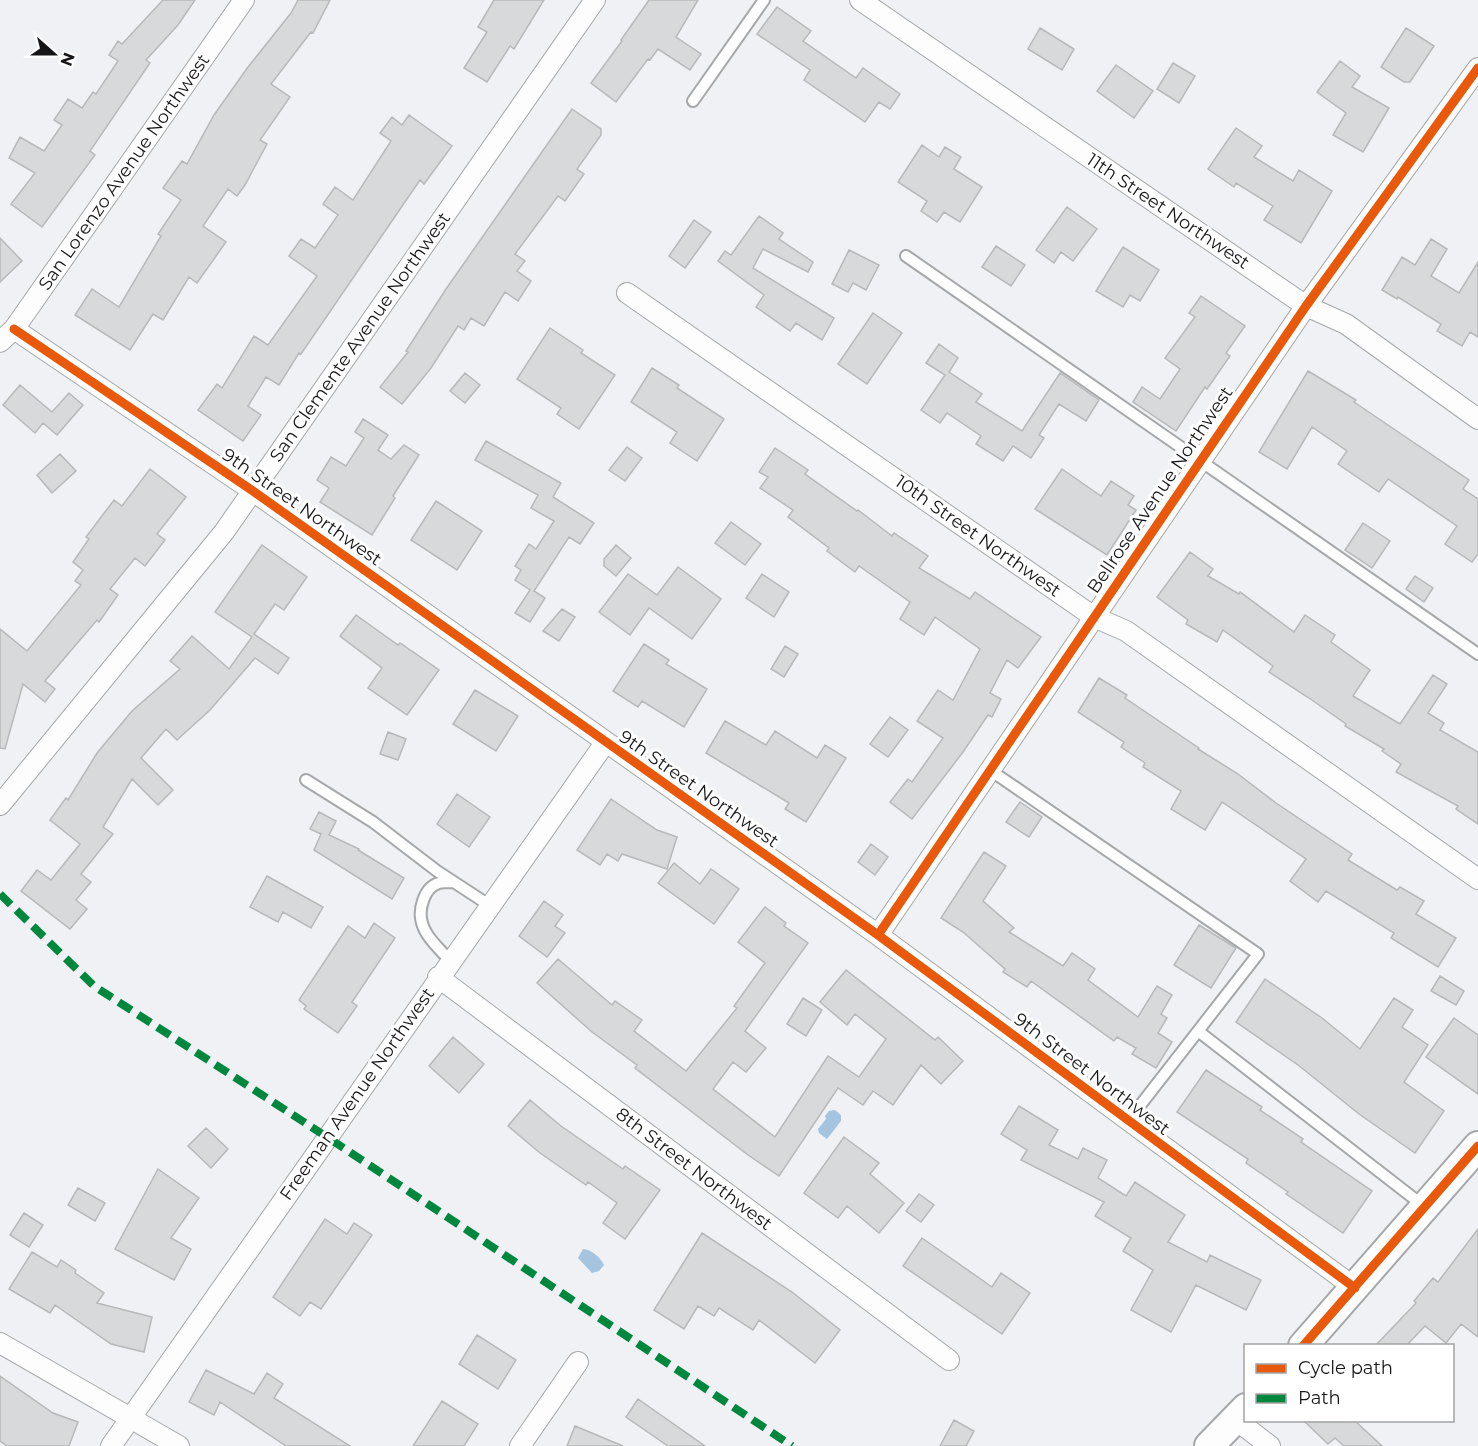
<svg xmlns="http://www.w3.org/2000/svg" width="1478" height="1446" font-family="Montserrat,sans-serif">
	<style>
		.water { fill: #a4c4df }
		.building { fill: #d7d9db; stroke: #b7b8ba; stroke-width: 1.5 }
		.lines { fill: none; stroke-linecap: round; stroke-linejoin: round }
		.lane-casing { stroke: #a5a7a9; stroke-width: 14 }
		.street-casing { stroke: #a5a7a9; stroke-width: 22 }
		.secondary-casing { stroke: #a5a7a9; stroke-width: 32 }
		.lane { stroke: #fdfdfd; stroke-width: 10 }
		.street { stroke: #fdfdfd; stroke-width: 20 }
		.secondary { stroke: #fdfdfd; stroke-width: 28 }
		.quiet { stroke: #00873e; stroke-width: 8; stroke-dasharray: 15 8; stroke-linecap: butt }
		.cycleway-casing { stroke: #fff; stroke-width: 13 }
		.cycleway { stroke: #e8590c; stroke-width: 9 }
		.labels { text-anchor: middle; stroke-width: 6; stroke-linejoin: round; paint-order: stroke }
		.street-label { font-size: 18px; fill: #161618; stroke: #fff }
	</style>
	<rect width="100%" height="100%" fill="#eff1f4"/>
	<path class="water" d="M835,1110L841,1115V1121L827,1139L819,1133L818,1129L826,1119L825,1116L829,1111Z
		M583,1249C591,1249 601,1258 604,1265L599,1271L592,1273L578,1258Z"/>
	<path class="building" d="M163,0H195L178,25L146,60L150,63L90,151L95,155L42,227L11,204L35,173L9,158L20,137L44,151L62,125L54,120L68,99L82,108L93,92L96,94L118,61L109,55L118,41L122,44Z
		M298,0H330L313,33L311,32L271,84L290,97L260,140L267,144L245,185L237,196L228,189L203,226L226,242L197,283L189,277L163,320L153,314L130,350L75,315L92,289L119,307L161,236L158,234L181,200L163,188L182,161L187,164L214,115L248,67L291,13Z
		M494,0H544L514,49L510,46L487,82L464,68L487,32L478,27Z
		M649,0H698L676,37L701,54L690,70L658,49L650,60L648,59L616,102L591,83L622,41L621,40Z
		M777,7L811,31L803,41L856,78L863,68L900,94L890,109L879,102L865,122L804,80L810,70L757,34Z
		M1040,28L1074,49L1062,70L1028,49Z
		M1406,28L1434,46L1410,82H1404L1381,67Z
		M1340,61L1360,76L1352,87L1389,108L1363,152L1333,135L1346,113L1317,92Z
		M1173,63L1195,76L1179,103L1157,89Z
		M1116,65L1153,91L1134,118L1097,91Z
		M572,109L601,129V135L577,169L584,174L565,201L558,196L515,254L525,261L517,271L531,281L518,301L505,292L484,326L471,318L464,330L458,326L431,368L402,404L380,387L408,352L406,351L446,289Z
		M409,115L452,146L424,184L420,180L301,354L299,353L279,385L266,377L248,406L261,415L243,441L198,410L217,384L222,388L254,336L268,345L317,276L289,256L301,239L315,248L338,215L323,204L335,187L353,200L391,141L380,133L392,117L402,125Z
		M1236,128L1262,146L1254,157L1293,181L1299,170L1332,191L1301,243L1264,220L1273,206L1236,183L1234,187L1208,169Z
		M922,145L939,157L945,147L961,157L954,169L982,187L960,222L944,212L937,222L921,211L927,201L898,182Z
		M1067,207L1097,229L1073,261L1061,252L1054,263L1036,250Z
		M759,216L783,233L779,239L813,262L808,272L763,249L753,268L834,318L822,340L796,323L790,331L756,307L764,295L718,261L725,251L731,255Z
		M694,220L711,232L685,268L669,256Z
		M0,238L22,261L0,282Z
		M1431,239L1447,249L1431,276L1459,293L1478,262V337L1470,332L1462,346L1437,331L1441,324L1398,297L1397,299L1382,290L1402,257L1415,265Z
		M996,246L1025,265L1011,286L982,267Z
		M1123,247L1159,270L1140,301L1130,295L1123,307L1096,291Z
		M849,250L879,265L866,290L853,283L848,292L832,284Z
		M1201,296L1245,326L1226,353L1230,356L1207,389L1205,387L1176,431L1133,402L1142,387L1160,399L1180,369L1165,358L1195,317L1189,313Z
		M873,313L902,333L867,384L838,364Z
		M550,328L583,350L581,353L615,375L579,429L557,414L561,408L517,379Z
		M939,344L958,358L949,372L982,394L976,402L1022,431L1060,373L1099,400L1086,421L1059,404L1039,435L1044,438L1031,458L1013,446L1003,461L976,444L981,436L947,413L940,423L921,410L945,375L926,363Z
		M652,368L679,385L677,388L724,419L697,461L670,443L677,432L631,402Z
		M1308,371L1356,400L1354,402L1469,480L1463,489L1478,499V554L1472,562L1445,544L1457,526L1388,479L1379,492L1338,464L1347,451L1312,427L1287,469L1259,452Z
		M465,373L480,385L465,403L450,391Z
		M20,385L52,412L69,393L83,405L57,435L43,423L35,433L3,405Z
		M363,419L388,435L378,450L391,459L404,445L419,455L393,496L395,498L372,535L320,502L329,488L317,480L331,457L346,466L364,438L355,432Z
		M486,441L561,483L553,497L594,523L580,544L569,537L534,591L545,598L530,622L515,613L530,590L515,580L521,570L515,566L529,544L536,549L554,521L531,508L538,495L475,460Z
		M627,447L642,458L625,481L609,470Z
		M775,448L808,470L805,474L857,511L858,510L892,536L894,533L928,556L919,568L970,599L975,592L1041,637L1018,668L1007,660L990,693L1001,699L992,717L988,715L963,752L912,819L890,802L908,779L912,782L943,738L917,721L938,690L953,700L980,649L935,617L924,635L900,619L910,602L859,566L855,572L827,551L829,548L788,517L793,510L760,488L768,477L759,472Z
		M60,454L76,471L52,493L37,475Z
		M150,469L186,497L157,534L165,540L145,566L135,558L110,589L118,595L99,622L97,620L45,681L55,689L45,702L23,684L5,749L0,748V629L27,651L81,585L75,581L83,570L73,562L89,539L86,537L114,500L122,506Z
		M1062,469L1101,496L1111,481L1134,496L1128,505L1136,510L1107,555L1035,509Z
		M436,501L482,531L457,570L411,540Z
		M731,522L761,544L745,565L715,543Z
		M1363,523L1390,541L1372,568L1345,550Z
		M262,545L307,577L284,610L275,604L254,634L289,658L278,674L255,658L210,710L177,740L166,729L141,758L173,790L158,805L132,779L103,827L113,834L81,874L91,882L76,900L87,909L70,929L21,891L37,870L51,880L80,844L50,820L66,798L68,800L97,753L132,711L180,669L170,661L192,636L229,669L252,637L215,612Z
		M616,545L631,558L616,576L604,566V559Z
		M1190,552L1213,569L1208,576L1239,594L1240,592L1294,632L1305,615L1335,635L1331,642L1370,670L1353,696L1400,724L1433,675L1447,684L1428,713L1444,723L1440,730L1478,752V824L1456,809L1458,806L1396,772L1401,764L1382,751L1384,749L1345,726L1346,724L1309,698L1269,672L1273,666L1223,630L1217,642L1186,624L1188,620L1157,597Z
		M678,567L721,599L692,639L649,608L630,635L599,612L628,574L657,595Z
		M762,574L789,592L774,617L746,598Z
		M1415,576L1433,588L1424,602L1406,589Z
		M562,609L575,617L559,641L543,631Z
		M356,615L398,645L400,643L439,670L407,715L368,688L382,668L340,636Z
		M644,644L669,660L666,664L707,689L684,727L642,701L638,707L613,691Z
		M785,646L798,654L784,677L771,669Z
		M1099,678L1127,695L1125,698L1199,748L1198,749L1238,774L1276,803L1352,854L1348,860L1397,890L1400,887L1424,901L1416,914L1456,938L1438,967L1391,938L1394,933L1326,891L1318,902L1290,881L1306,859L1222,802L1205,830L1171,809L1181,791L1143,767L1145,763L1121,747L1124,742L1078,712Z
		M475,690L518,716L496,751L453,724Z
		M890,717L908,730L888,757L870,744Z
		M725,721L766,745L775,731L817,758L825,745L846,758L806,822L785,809L789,803L706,753Z
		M388,732L406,739L398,760L380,754Z
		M457,794L490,817L469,847L437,824Z
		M611,799L657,830L677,837L667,869L622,854L618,861L607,854L600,865L577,850Z
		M1020,802L1042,817L1029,837L1006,822Z
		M319,812L336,821L329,835L359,849L358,850L404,878L392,899L314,850L321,834L310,829Z
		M871,844L888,857L875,875L858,862Z
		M984,852L1006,866L983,901L1014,928L1009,932L1063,966L1072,953L1095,969L1088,980L1138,1017L1157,986L1172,995L1161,1014L1167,1018L1158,1033L1172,1042L1156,1068L1132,1054L1136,1048L1117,1037L1114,1041L1031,981L1027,987L1003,972L1005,969L963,932L941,918Z
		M674,863L700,884L711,869L739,889L714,924L658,883Z
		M267,876L323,907L311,928L283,912L278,922L250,907Z
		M544,901L563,915L555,926L565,933L547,957L519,936Z
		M765,907L786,923L784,926L808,943L745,1031L766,1048L746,1072L733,1062L713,1089L775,1137L828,1056L859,1077L886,1039L855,1014L847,1025L820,1002L846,970L935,1040L938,1037L963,1061L941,1084L921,1065L893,1105L873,1091L863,1105L838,1088L779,1176L748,1155L635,1068L637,1065L592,1032L537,983L558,959L612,1005L615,1001L642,1020L634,1031L686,1071L737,1008L734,1006L765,963L738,942Z
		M374,923L395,938L352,1002L357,1006L338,1033L304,1009L306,1006L299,1000L348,926L365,938Z
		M1199,925L1236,948L1211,988L1174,965Z
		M1440,976L1464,991L1456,1005L1431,991Z
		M1265,979L1322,1018L1360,1049L1394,998L1413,1010L1402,1027L1428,1045L1404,1082L1444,1111L1415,1153L1359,1114L1298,1065L1236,1022Z
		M803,998L822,1010L806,1036L787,1024Z
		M1454,1018L1478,1035V1094L1426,1057Z
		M453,1037L484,1064L459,1093L429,1066Z
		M1206,1070L1262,1107L1260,1110L1303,1139L1301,1142L1372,1191L1343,1233L1286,1194L1288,1192L1246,1163L1248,1159L1177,1112Z
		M530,1100L561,1126L623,1169L625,1166L660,1190L625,1239L603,1223L617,1203L588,1182L586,1185L540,1153L508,1126Z
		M1019,1106L1058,1130L1049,1145L1078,1159L1083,1148L1107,1160L1098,1178L1126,1196L1135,1182L1185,1215L1168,1242L1207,1262L1210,1255L1261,1280L1246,1310L1196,1285L1171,1332L1131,1310L1153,1270L1123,1251L1131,1238L1095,1216L1104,1202L1021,1160L1027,1150L1001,1134Z
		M206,1128L228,1149L211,1168L188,1146Z
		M844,1137L879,1163L870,1174L904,1203L879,1233L847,1206L838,1218L804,1193Z
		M158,1169L199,1198L171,1238L191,1249L174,1280L115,1249Z
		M78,1188L105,1203L95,1221L68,1205Z
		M919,1194L934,1205L921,1222L906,1211Z
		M24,1213L43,1225L29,1247L10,1235Z
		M325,1219L347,1234L354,1223L372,1235L321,1309L310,1302L300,1316L273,1297Z
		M1478,1229V1337L1461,1324L1446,1343L1425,1326L1406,1346H1375L1416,1303L1414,1301L1433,1278L1438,1282Z
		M702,1233L792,1292L840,1330L815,1363L759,1320L753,1330L719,1308L714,1316L698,1306L684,1329L654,1310Z
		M922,1238L992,1287L1001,1273L1030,1293L1002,1334L903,1266Z
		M32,1252L57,1267L61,1260L76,1270L75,1273L104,1293L97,1303L152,1317L144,1352L111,1344L55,1305L50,1313L9,1289Z
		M477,1335L516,1360L498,1389L459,1364Z
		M206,1370L254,1394L267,1373L283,1384L274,1398L350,1446H286L220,1402L214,1415L189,1402Z
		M0,1376L53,1413L78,1422L69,1446H7L0,1441Z
		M638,1399L705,1446H668L626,1417Z
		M442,1401L478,1424L464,1446H413Z
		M954,1420L974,1431L966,1446H940Z
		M1303,1420H1354L1382,1446H1344L1335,1438L1328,1444Z
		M575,1426L623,1446H567Z"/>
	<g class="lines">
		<defs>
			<path id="lane" d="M693,101L764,0
				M906,256L1478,654
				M990,770L1258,954L1128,1121
				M306,780L373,822L437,871L489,905
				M450,961C441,950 426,938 422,923C418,910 424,887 439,883C443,882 449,882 453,882
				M1198,1031L1425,1207"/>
			<path id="street" d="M860,0L1306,306L1346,324L1478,419
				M627,293L1094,617L1126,631L1478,879
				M14,329L253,491L878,935L1355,1288
				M0,342L14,329L244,0
				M0,805L224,532L595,0
				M878,935L1306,306L1478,68
				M438,977L949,1360
				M0,1343L179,1446
				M1235,1419L1270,1446
				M111,1446L605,743
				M520,1446L578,1362"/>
			<path id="secondary" d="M1303,1346L1478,1146
				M1209,1446L1246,1408"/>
		</defs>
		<use href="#lane" class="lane-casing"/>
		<use href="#street" class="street-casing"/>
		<use href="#secondary" class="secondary-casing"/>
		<use href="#lane" class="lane"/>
		<use href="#street" class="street"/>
		<use href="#secondary" class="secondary"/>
		<path class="quiet" d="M0,894L94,986L327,1137L792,1446"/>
		<defs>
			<path id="cycleway" d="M14,329L253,491L878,935L1355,1288
				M878,935L1306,306L1478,68
				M1303,1346L1478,1146"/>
		</defs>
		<use href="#cycleway" class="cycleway-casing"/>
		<use href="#cycleway" class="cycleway"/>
	</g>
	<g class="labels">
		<g class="street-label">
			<text transform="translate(124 172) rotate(-55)" y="6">San Lorenzo Avenue Northwest</text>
			<text transform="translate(1168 211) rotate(34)" y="6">11th Street Northwest</text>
			<text transform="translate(360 337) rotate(-55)" y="6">San Clemente Avenue Northwest</text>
			<text transform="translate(1160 490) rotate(-56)" y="6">Bellrose Avenue Northwest</text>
			<text transform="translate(302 507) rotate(35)" y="6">9th Street Northwest</text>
			<text transform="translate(978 536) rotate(35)" y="6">10th Street Northwest</text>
			<text transform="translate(699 789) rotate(35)" y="6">9th Street Northwest</text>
			<text transform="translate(1092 1074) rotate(37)" y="6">9th Street Northwest</text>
			<text transform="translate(357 1094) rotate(-55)" y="6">Freeman Avenue Northwest</text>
			<text transform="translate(694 1169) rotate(37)" y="6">8th Street Northwest</text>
		</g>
	</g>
	<rect x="1244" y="1344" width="210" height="78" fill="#ffffff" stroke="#a2a2a3" stroke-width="1.5"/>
	<rect x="1256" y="1364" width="30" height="9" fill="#e8590c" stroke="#a2a2a3" stroke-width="1.5"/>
	<text x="1298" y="1374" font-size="18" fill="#161618">Cycle path</text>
	<rect x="1256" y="1394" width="30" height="9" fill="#00873e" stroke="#a2a2a3" stroke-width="1.5"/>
	<text x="1298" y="1404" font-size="18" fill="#161618">Path</text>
	<g transform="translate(54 54) rotate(111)" stroke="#ffffff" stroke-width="4.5" paint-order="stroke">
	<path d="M0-4.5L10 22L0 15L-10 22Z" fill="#161618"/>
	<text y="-9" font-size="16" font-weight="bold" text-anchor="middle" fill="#161618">N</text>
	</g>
</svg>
